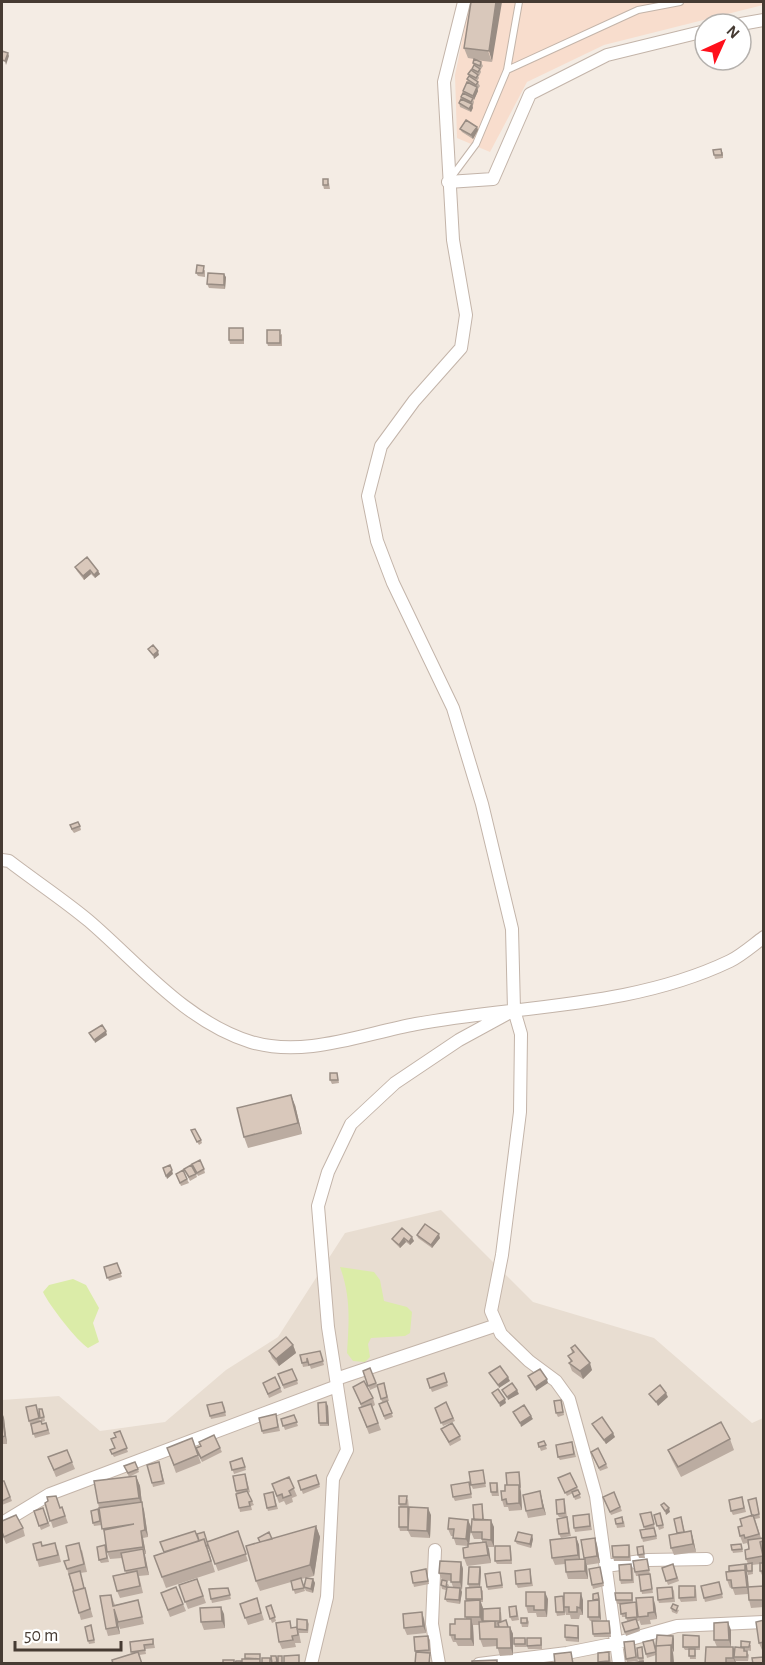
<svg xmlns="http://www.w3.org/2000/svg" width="765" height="1665" font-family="'Alegreya Sans',sans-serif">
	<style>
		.residential { fill: #e8ddd1 }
		.commercial { fill: #f8ddcd }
		.green { fill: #dbeca8 }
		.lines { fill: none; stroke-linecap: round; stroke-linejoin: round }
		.service-casing { stroke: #c3b4a9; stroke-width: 8 }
		.minor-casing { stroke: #c3b4a9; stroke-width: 14 }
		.service { stroke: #fff; stroke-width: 6 }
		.minor { stroke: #fff; stroke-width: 12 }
		.wall { fill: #bbaca1; fill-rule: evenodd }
		.shaded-wall { fill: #988c83 }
		.building { fill: #d9c8bb; stroke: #988c83; stroke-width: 1.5 }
	</style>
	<rect width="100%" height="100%" fill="#f4ece4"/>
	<path class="residential" d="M441,1210L533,1302L654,1338L752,1423L763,1418V1663L2,1664V1400L59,1396L100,1431L165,1422L226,1370L278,1337L345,1233Z"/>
	<path class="commercial" d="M470,2H763V5L604,45L527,82L490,152L457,138L455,75Z"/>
	<path class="green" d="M340,1267L374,1272L380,1280L384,1301L407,1307L412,1312L410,1333L405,1336L371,1338L368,1344L370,1357L365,1362L353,1361L347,1353C349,1321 351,1297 340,1267Z
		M73,1279L86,1285L99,1308L93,1323L99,1342L88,1348C77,1341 49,1305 43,1292L49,1285Z"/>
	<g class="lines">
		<defs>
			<path id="service" d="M507,70L638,10L680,2
				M450,179L476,144L507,70L519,2"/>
			<path id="minor" d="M741,24L764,20
				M448,182L493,179L530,94L607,55L705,31
				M2,860L9,861C35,881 64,900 89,921C139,964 186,1022 251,1042C305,1058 362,1034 416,1024C520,1005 632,1008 730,961C742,955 753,945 764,937
				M514,1010L521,1034L520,1112L502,1255L491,1311L501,1334L529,1361L556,1381L569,1399L596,1496L619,1664
				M336,1379L497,1325
				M2,1523L50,1494L337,1386
				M435,1550L432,1624L439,1664
				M606,1566L648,1560L707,1559
				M311,1664L327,1597L333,1479L347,1450L328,1327L318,1206L328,1172L351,1124L395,1083L459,1040L514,1010L512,929L482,804L453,708L393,583L377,541L368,496L381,446L414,401L461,348L466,315L453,240L444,82L464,2
				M479,1664L567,1653L617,1643L677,1626L764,1622"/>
		</defs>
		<use href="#service" class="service-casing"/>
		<use href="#minor" class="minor-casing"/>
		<use href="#service" class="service"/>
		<use href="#minor" class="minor"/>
	</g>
	<path class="wall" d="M471,2L492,62L475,60L481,62L483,66L481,69H480L481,72L479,76L478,75L479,78L477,81L480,86L478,89V91L474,100L473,99L474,102L471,112L460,107L459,103L462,99L461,97L464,94L463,91L468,83L467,79L470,77L468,74L473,72L472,69L474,65L473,63L474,59L468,58L464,48Z
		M477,127L478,130L473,139L462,132L460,129Z
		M723,152V158L715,159L714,155Z
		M329,183L330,189H324L323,185Z
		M205,270V277L198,276L196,273Z
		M226,277L225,289L209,288L207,284Z
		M243,328L244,331V344H230L229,340Z
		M282,334V346H268L267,343Z
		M87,557L100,574L95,578L91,574L84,580L77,571L75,567Z
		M80,826L81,830L74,833L71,829Z
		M337,1073L339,1083L332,1084L330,1080Z
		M295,1105L302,1134L248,1148L244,1137Z
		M191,1130L201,1140L202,1143L199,1145Z
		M192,1164L204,1169L205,1173L198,1176Z
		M184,1169L196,1174L197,1177L190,1181Z
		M176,1174L187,1179L189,1183L181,1186Z
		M402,1228L414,1241L410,1245L406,1242L400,1248L394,1242L392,1239Z
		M417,1235L440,1238L432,1248L418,1238Z
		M117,1263L122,1277L109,1281L104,1267Z
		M293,1345L296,1353L279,1366L272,1358L269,1351Z
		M571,1348L592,1370L583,1379L572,1371L569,1363L571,1362L568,1356L572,1353Z
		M320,1351L324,1365L311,1369L309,1363V1366L303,1367L302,1363Z
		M370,1368L377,1387L370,1390L363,1371Z
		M444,1373L448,1386L432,1392L427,1379Z
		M278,1374L297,1380L298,1384L284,1389Z
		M275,1377L282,1392L269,1398L263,1383Z
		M384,1383L389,1401H387L393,1417L385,1420L379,1404L382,1402L377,1385Z
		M353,1387L373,1398L375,1405L372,1407L381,1430L369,1434L359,1408H362Z
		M446,1402L455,1421L443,1426L435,1408Z
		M562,1403L564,1415L558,1417L556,1413Z
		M36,1405L40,1421L42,1424L46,1423L50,1434L35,1438L29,1421Z
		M224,1405L226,1416L211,1419L210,1416Z
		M328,1406L329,1426H320L319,1423Z
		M2,1412L4,1418L7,1444H2Z
		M43,1412L45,1421L42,1422L40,1418Z
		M276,1414L280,1431L263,1434L262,1431Z
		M294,1415L298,1426L285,1430L281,1419Z
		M592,1424L615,1437L606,1444L594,1428Z
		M441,1429L460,1436L461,1440L450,1446Z
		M120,1431L128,1452L114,1457L110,1450L114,1448L115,1437Z
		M192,1438L201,1463L176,1473L167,1448Z
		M730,1439L734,1450L681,1477L672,1460L668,1450Z
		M544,1441L547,1449L541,1451L538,1443Z
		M201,1446L220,1448L222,1452L202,1462L197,1452Z
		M573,1446L576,1457L560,1460L558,1457Z
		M592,1455L606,1464L608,1468L600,1471Z
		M48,1457L72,1462L75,1469L56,1477Z
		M242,1458L246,1470L234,1474L230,1462Z
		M135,1462L139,1472L131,1476H136L140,1486L142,1504L144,1510L148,1537L143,1538L146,1554H145L149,1575L139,1576L143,1593L120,1598L117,1591L126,1573L122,1558L110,1559L107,1552L105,1536L102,1525L94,1526L93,1523L98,1509L100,1513L98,1503L129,1477L124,1466Z
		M159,1462L165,1484L153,1487L152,1483Z
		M483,1470L486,1487L473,1489L471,1485Z
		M316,1475L320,1487L303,1494L298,1481Z
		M520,1475L522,1510L509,1511L508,1507H504L502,1500L507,1485Z
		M233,1476L246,1477L250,1492L248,1493L254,1505L251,1506L252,1510L240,1512Z
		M289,1477L297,1496L292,1498L293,1502L286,1505L284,1501L279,1503L272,1484Z
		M2,1479V1481H4L12,1501L2,1505Z
		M469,1482L472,1498L455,1501L453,1497Z
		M560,1482L577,1487L581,1498L575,1500L573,1493L567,1496Z
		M497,1483L498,1486L499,1496H492L491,1492Z
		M540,1491L546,1515L528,1518L526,1511Z
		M273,1492L278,1509L268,1511L267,1508Z
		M614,1492L622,1511L611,1515L603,1497Z
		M742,1497L746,1512L733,1515L731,1511Z
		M408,1499L409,1509L431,1515L430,1538L411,1537L408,1531H400L399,1527L400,1507L399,1504Z
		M757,1502L760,1518L755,1519L761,1538L764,1540V1549H763L764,1554V1575H762L760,1571V1564L752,1565L753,1574L748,1575L747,1571L748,1564L746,1559L749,1549L748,1545L747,1543L743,1544L740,1536L742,1526L752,1516Z
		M45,1503L60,1508L62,1507L68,1523L53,1528Z
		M565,1503L567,1517H559L557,1514Z
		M482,1504L484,1520L494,1527V1547H488L491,1563L467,1566L464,1558L468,1546L456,1545L453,1536H451L448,1529L468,1520L471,1527L469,1543L482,1542V1539H474L471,1532L474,1520Z
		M43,1508L50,1526L41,1530L34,1511Z
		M660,1513L664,1528L659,1530L654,1515Z
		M589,1514L592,1530L575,1532L574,1528Z
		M640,1514L652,1515L657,1539L643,1542L642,1538L645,1529Z
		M681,1517L685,1532L691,1531L693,1538L696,1552L674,1555L671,1548L677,1533Z
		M2,1521L23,1528L25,1536L6,1544L2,1534Z
		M568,1521L571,1536L561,1538L559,1534Z
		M624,1521L625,1527L617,1528L616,1524Z
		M316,1526L320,1537L314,1576L306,1578L313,1579L315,1583L313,1593L306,1591L304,1587L306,1578L301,1579L305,1591L295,1594L291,1582L260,1591L256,1581L272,1539Z
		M238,1531L248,1561L218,1571L207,1542Z
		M204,1532L209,1549H208L215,1572L166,1588L154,1556L199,1541Z
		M576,1537L579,1545L580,1559H585L587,1566L588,1579H568L566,1572L565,1564L555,1565L552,1558Z
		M533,1539L531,1548L517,1544L515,1541Z
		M41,1542L42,1546L58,1550L61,1562L39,1567L37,1560Z
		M741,1544L743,1552L733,1553L732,1550Z
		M105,1545L109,1562L101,1563L99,1560Z
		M597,1545L600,1563L587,1565L584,1558Z
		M629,1545L630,1549L631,1561H614L613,1557Z
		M510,1546L511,1549L512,1564H497L495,1561Z
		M643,1546L645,1558H639L638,1555Z
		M82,1550L87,1572L80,1573L93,1617L81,1620L69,1576L67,1569L69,1560Z
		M461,1562L463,1569L462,1590L461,1589L462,1592L460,1604L447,1602L445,1599L446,1590L442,1589L441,1585L442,1580L439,1573ZM442,1580L451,1581L453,1587H448L449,1585Z
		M648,1563L653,1593L642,1594L639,1576H636L635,1572Z
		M631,1564L633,1568L634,1583L621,1584L620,1580Z
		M673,1564L679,1581L668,1585L662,1568Z
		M480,1567L481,1571L480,1587L483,1591V1602H481L483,1609L501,1612L502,1622L508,1627H510L513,1634V1655L500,1656L497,1646L483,1647L480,1639V1625H473L474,1646H458L456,1642H453L450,1635L455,1624L466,1619V1599L476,1588L469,1587L468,1584Z
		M600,1567L604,1586L593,1589L592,1585Z
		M746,1568L749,1587L764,1586V1607L751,1608L749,1600L748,1594L735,1595L732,1587L730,1588L727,1580Z
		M530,1569L533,1586L518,1588L516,1584Z
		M427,1573L429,1584L414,1587L413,1583Z
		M501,1576L503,1588L488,1590L487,1587Z
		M197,1579L206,1603L188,1609L179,1585Z
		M720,1586L723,1598L705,1602L704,1598Z
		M176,1587L186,1611L170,1617L161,1593Z
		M672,1587L674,1591L675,1602L659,1603L658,1600Z
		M228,1588L231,1599L212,1603L211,1599Z
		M696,1589L697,1601L681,1602L679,1598Z
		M598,1593L600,1603H599L601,1620L590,1621L588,1617L593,1601V1594Z
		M632,1593L633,1597V1602H636L637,1606L639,1621H637L640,1631L626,1636L622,1623L627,1621L626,1617H622L620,1604H617L616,1600Z
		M111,1595L115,1605L138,1600L144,1624L120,1629L117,1620L120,1634L108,1636L106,1629Z
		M555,1597L583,1600V1615H580L579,1619H571L570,1615H566L565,1611V1615L557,1616L556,1612Z
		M257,1598L264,1620L248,1625L240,1604Z
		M548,1599L547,1617H537L536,1613H528L526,1606Z
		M655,1604L657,1619L650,1620L651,1624L641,1625L638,1617Z
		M271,1605L276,1621L272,1623L266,1607Z
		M671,1608L679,1610L677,1614L672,1612Z
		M517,1609L519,1620L512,1621L510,1617Z
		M224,1614L225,1628L204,1630L201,1622Z
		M527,1618L529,1622L528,1627H522L521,1623Z
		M424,1619L426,1633L407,1635L404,1628Z
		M307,1620L309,1624L308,1633H299L301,1643H295L296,1647L282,1649L279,1642Z
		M764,1620V1650H762L759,1643Z
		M610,1624L611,1637H594L593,1634Z
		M91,1625L95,1643L89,1644L88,1641Z
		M579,1629V1642L566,1641L565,1637Z
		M731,1630V1647H733L735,1652L741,1648V1647L751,1645V1651L745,1650L749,1655L748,1661H736V1664H705L717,1647L714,1640Z
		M428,1636L430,1640L431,1653L430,1654L431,1656L416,1652L415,1651Z
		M673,1636L674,1639V1652L673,1651L674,1664H657L656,1655L647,1658L646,1654L656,1652Z
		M699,1636L700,1639V1650H695L696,1659H690L689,1650H685L683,1647Z
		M525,1638L526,1641V1647H515L514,1644Z
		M541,1638L542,1642V1649H528L527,1646Z
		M153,1639L155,1648L145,1649L146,1654L139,1655L132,1654L131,1652Z
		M634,1641L638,1661L627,1662L626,1659Z
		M642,1647L644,1662H639L638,1658Z
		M610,1656L611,1664H599L598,1662Z"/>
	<path class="shaded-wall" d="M496,2H502L492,62L489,51Z
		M8,53L9,56L6,65L5,61Z
		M477,87L478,91L474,100L473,96Z
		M472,104L473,108L471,112L469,109Z
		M477,127L478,130L473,139L471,135Z
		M224,274L226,277L225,289L224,285Z
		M90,570L91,574L84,580L83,576Z
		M98,571L100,574L95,578L94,575Z
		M158,651L159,655L154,659L153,655Z
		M106,1031L107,1035L95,1043L94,1040Z
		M291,1095L295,1105L302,1134L298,1123Z
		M172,1170L173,1174L167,1179L166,1176Z
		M439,1234L440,1238L432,1248L431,1245Z
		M412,1237L414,1241L410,1245L409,1242Z
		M404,1238L406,1242L400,1248L399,1245Z
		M293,1345L296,1353L279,1366L276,1359Z
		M590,1363L592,1370L583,1379L580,1371Z
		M508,1377L510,1381L499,1388L498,1385Z
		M547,1379L548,1383L536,1391L535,1387Z
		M517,1390L519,1394L508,1400L507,1397Z
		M666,1393L668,1397L658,1406L656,1402Z
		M505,1399L506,1403L500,1407L499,1403Z
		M326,1402L328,1406L329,1426L327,1423Z
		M2,1412L4,1418L7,1444L5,1436Z
		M531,1416L533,1419L521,1427L520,1423Z
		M613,1433L615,1437L606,1444L604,1440Z
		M136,1476L140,1486L142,1504L144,1510L148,1537L145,1530L142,1507L139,1498Z
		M519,1485L521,1492L522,1510L519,1503Z
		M540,1491L546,1515L543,1508Z
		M428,1508L431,1515L430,1538L427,1531Z
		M669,1508L670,1512L666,1515L665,1511Z
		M468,1520L471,1527L469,1546L466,1539Z
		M491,1520L494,1527V1547L491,1540Z
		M316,1526L320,1537L314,1576L310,1565Z
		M141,1531L143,1538L146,1554L143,1547Z
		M691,1531L693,1538L696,1552L693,1544Z
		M532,1535L533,1539L531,1548L530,1544Z
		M576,1537L579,1545L580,1563L578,1555Z
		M595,1538L597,1545L600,1563L597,1556Z
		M486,1542L489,1549L491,1563L488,1555Z
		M143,1549L145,1556L149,1575L146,1567Z
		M585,1559L587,1566L588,1579L585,1571Z
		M461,1562L463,1569L462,1590L460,1582Z
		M745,1564L748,1577L749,1594L747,1587Z
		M480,1567L481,1571L480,1588L479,1584Z
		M313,1579L315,1583L313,1593L311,1589Z
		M460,1588L462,1592L460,1604L459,1600Z
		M545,1592L548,1599L547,1617L545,1610Z
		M581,1593L583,1600V1615L580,1608Z
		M653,1597L655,1604L657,1619L654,1612Z
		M480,1600L483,1608V1625L480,1617Z
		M599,1600L600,1604L601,1620L599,1617Z
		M221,1607L224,1614L225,1628L222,1621Z
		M114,1609L117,1616L120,1634L117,1627Z
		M422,1612L424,1619L426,1633L423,1626Z
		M471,1619L473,1626L474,1646L471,1639Z
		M728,1622L731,1630V1647L729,1640Z
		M578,1626L579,1629V1642L578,1638Z
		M510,1627L513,1634V1655L511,1648Z
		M673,1636L674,1639V1652L672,1648Z
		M671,1645L673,1653L674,1664H671Z
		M733,1647L736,1654L734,1657L736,1664L733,1658Z"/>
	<path class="building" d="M471,2H496L489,51L464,48Z
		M2,51L8,53L5,61L2,60Z
		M474,59L481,62L480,66L473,63Z
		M474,65L480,69L478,72L472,69Z
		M471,70L478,75L476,78L468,74Z
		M469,76L478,82L476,85L467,79Z
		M467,82L477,87L473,96L463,91Z
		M463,93L473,98L471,102L461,97Z
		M461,99L472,104L469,109L459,103Z
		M466,120L477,127L471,135L460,129Z
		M721,149L722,155H714L713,150Z
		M323,179H328V185H323Z
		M197,265L204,266L203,273H196Z
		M208,273L224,274V285L207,284Z
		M229,328H243V340H229Z
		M267,330H280V343H267Z
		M87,557L98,571L94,575L90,570L83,576L75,567Z
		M153,645L158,651L153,655L148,649Z
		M78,822L80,826L72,829L70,825Z
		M102,1025L106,1031L94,1040L89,1033Z
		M330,1073H337L338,1080H330Z
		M291,1095L298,1123L244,1137L237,1108Z
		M195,1129L201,1140L197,1142L191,1130Z
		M200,1160L204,1169L197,1173L192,1164Z
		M170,1165L172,1170L166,1176L163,1168Z
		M191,1165L196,1174L189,1177L184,1169Z
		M183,1170L187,1179L180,1183L176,1174Z
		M425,1224L439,1234L431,1245L417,1235Z
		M402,1228L412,1237L409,1242L404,1238L399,1245L392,1239Z
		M117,1263L121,1273L107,1278L104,1267Z
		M286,1337L293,1345L276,1359L269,1351Z
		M575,1345L590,1363L580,1371L569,1363L572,1361L568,1356L574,1352L571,1348Z
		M320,1351L323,1361L309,1365L307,1358V1362L302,1363L300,1355Z
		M500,1366L508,1377L498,1385L489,1373Z
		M370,1368L376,1383L368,1386L363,1371Z
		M292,1369L297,1380L283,1385L278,1374Z
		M540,1369L547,1379L535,1387L528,1376Z
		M444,1373L447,1382L430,1388L427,1379Z
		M275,1377L280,1388L268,1394L263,1383Z
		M364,1381L373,1398L361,1404L353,1387Z
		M384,1383L387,1397L381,1399L377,1385Z
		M512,1383L517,1390L507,1397L502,1390Z
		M660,1385L666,1393L656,1402L649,1394Z
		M498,1389L505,1399L499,1403L492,1393Z
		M561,1400L563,1412L556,1413L554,1401Z
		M387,1401L392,1413L384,1416L379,1404Z
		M222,1402L225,1412L210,1416L207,1405Z
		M326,1402L327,1423H319L318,1403Z
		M446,1402L453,1418L441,1423L435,1408Z
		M371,1404L378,1423L367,1427L359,1408Z
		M36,1405L39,1418L29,1421L26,1407Z
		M524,1405L531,1416L520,1423L513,1412Z
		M39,1409H42L44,1417L40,1418Z
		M2,1414L5,1436L2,1437Z
		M276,1414L278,1427L262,1431L259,1418Z
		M294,1415L297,1422L283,1426L281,1419Z
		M602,1417L613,1433L604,1440L592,1424Z
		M41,1421L42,1424L46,1423L48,1430L33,1434L31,1424Z
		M721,1422L730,1439L678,1467L668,1450Z
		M452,1423L460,1436L449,1442L441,1429Z
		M120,1431L127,1448L112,1454L110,1450L115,1448L111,1439L116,1437L114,1433Z
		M214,1435L220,1448L201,1458L196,1448L201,1446L199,1442Z
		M192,1438L198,1455L174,1465L167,1448Z
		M544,1441L546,1445L539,1447L538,1443Z
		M572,1442L574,1454L558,1457L556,1445Z
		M598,1448L606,1464L599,1468L591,1452Z
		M67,1450L72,1462L54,1470L48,1457Z
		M242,1458L245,1467L232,1470L230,1462Z
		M135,1462L138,1469L128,1473L124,1466Z
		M159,1462L163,1481L152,1483L147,1465Z
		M483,1470L485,1483L471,1485L469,1472Z
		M519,1472L520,1487H519V1485H507L506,1473Z
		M570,1473L577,1487L565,1493L558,1478Z
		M245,1474L248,1489L236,1491L233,1476Z
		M316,1475L319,1484L301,1490L298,1481Z
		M136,1476L139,1498L98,1503L94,1481Z
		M289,1477L294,1488L289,1491L291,1495L283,1498L282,1494L277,1496L272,1484Z
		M2,1481H4L10,1497L2,1501Z
		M469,1482L471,1494L453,1497L451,1485Z
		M490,1483H497V1492H491Z
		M505,1485H519V1503L507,1504L506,1499L502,1500L501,1491H505Z
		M578,1490L580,1494L574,1497L572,1492Z
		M247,1491L252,1501L249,1502L250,1506L239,1508L236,1494Z
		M540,1491L543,1508L526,1511L523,1495Z
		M273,1492L276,1506L267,1508L264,1494Z
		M614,1492L620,1507L610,1512L603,1497Z
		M56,1496L60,1508L62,1507L65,1516L50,1521L45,1503L48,1501L47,1497Z
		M399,1496H407L406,1504H399Z
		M742,1497L744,1508L731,1511L729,1500Z
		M756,1498L759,1514L752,1516L748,1500Z
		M564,1499L565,1513L557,1514L556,1500Z
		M142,1502L145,1530L141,1531L143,1547L107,1552L104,1530L134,1524L102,1529L99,1508Z
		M664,1503L669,1508L665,1511L661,1505Z
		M482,1504L483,1520H474L473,1505Z
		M399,1507H408V1527H399Z
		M409,1507L428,1508L427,1531L408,1530Z
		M43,1508L48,1523L39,1526L34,1511Z
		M98,1509L100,1521L93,1523L91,1511Z
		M651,1512L654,1524L644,1527L640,1514Z
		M660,1513L663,1525L657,1526L654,1515Z
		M589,1514L590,1526L574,1528L573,1516Z
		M16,1515L23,1528L4,1537L2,1532V1521Z
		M753,1515L759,1534L745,1538L744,1535L740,1536L738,1527L742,1526L740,1519Z
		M567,1517L569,1533L559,1534L557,1519Z
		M622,1517L623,1523L616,1524L615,1519Z
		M681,1517L684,1532L677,1533L674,1519Z
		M449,1518L468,1520L466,1539L453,1538L454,1529H448Z
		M472,1519L491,1520V1540L482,1539V1532H471Z
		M316,1526L310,1565L256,1581L246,1546Z
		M654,1528L656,1536L642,1538L640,1530Z
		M195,1531L199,1541L164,1552L160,1542Z
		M238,1531L246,1554L215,1564L207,1542Z
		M691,1531L693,1544L671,1548L669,1535Z
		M204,1532L208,1545L206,1546L204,1539L199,1541L197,1534Z
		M269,1532L272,1539L260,1542L258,1538Z
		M518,1532L532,1535L530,1544L515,1541Z
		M576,1537L578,1555L552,1558L550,1540Z
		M595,1538L597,1556L584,1558L581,1540Z
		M763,1538V1541L760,1542L763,1556L746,1559L745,1550L749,1549L748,1540Z
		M204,1539L211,1561L162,1577L154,1556Z
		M41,1542L42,1546L55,1543L58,1555L37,1560L33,1544Z
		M486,1542L488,1555L464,1558L463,1548L468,1547V1544Z
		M79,1543L84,1564L67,1569L64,1561L69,1560L66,1546Z
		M741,1544L742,1549L732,1550L731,1545Z
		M105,1545L107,1558L99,1560L97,1547Z
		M629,1545V1557H613L612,1546Z
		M495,1546H510L511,1560L495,1561Z
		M643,1546L644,1554L638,1555L637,1547Z
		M143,1549L146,1567L125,1571L121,1553Z
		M585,1559V1571L566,1572L565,1560Z
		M647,1559L649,1570L635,1572L633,1561Z
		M440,1561L461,1562L460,1582H451V1574L439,1573Z
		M752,1563V1571H747L746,1564Z
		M760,1563H764V1571H760Z
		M631,1564L632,1580H620L619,1565Z
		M673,1564L677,1578L666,1581L662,1568Z
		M745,1564V1571V1570L729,1571V1566Z
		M469,1567H480L479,1584H468Z
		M600,1567L603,1583L592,1585L589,1569Z
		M426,1569L428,1581L413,1583L411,1572Z
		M530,1569L531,1583L516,1584L515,1571Z
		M745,1570L747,1587L732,1588L731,1580H727L726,1572Z
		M80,1571L84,1588L74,1591L69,1574Z
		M137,1571L140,1586L117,1591L113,1576Z
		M500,1572L502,1585L487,1587L485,1574Z
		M650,1574L652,1589L641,1591L639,1575Z
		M301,1578L304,1588L293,1590L291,1581Z
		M306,1578L313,1579L311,1589L304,1587Z
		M197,1579L203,1596L185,1602L179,1585Z
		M442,1580L447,1581L446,1587L441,1585Z
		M719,1582L722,1594L704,1598L701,1586Z
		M679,1586H695V1597L679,1598Z
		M764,1586V1600H749L748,1587Z
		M176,1587L183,1604L168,1610L161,1593Z
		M447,1587L460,1588L459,1600L445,1599Z
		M481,1587L482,1599H466V1588Z
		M672,1587L673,1598L658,1600L657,1588Z
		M85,1588L90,1609L79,1613L73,1591Z
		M228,1588L230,1595L211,1599L209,1589Z
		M526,1592H545V1610H534V1606H526Z
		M564,1593H581L580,1608L577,1607V1612H569V1607H564Z
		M598,1593L599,1599L593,1600V1594Z
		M615,1593H632V1600H616Z
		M111,1595L113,1606L138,1600L142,1617L118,1622L114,1609L117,1627L106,1629L100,1596Z
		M563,1596L564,1612H556L555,1597Z
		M653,1597L654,1612L648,1613V1616L638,1617L636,1598Z
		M257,1598L261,1613L245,1618L240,1604Z
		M480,1600V1617H465V1601Z
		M599,1600V1617H588V1601Z
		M636,1602L637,1617L626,1618V1613L621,1614L620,1604Z
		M673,1604L678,1606L676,1611L671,1608Z
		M271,1605L275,1617L270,1619L266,1607Z
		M516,1606L517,1616L510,1617L509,1607Z
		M221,1607L222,1621L201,1622L200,1608Z
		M500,1608V1621H483V1609Z
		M422,1612L423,1626L404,1628L403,1614Z
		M521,1618H527V1623H521Z
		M297,1619L307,1620V1630L297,1629Z
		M455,1619H471V1639H455V1635H450V1624H455Z
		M636,1619L639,1628L625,1632L622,1623Z
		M506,1620L508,1627H499L498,1623Z
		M764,1620V1642L759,1643L756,1622Z
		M290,1621L291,1628L297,1627L298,1635L292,1636L293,1640L279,1642L276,1623Z
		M495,1621V1627H510L511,1648H497V1639H480L479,1622Z
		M592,1621H609L610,1633L593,1634Z
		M728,1622L729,1640H714V1623Z
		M91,1625L94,1640L88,1641L85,1627Z
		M565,1625L578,1626V1638L565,1637Z
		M657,1635L673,1636L672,1648L671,1645L656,1646Z
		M683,1635L699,1636V1647H683Z
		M428,1636L429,1650L415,1651L414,1637Z
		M514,1638H525V1644H514Z
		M527,1638H541V1645L527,1646Z
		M153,1639V1644L144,1645L145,1650L131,1652L130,1642Z
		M653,1640L656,1652L646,1654L643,1642Z
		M634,1641L636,1657L626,1659L624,1642Z
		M741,1641L750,1642L749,1647H741Z
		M671,1645V1663H656V1646Z
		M642,1647L643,1658H638L637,1648Z
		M706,1647H733V1658H726V1664H705Z
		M735,1647L744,1648V1651H747V1657H734Z
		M689,1649H695V1656H689Z
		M138,1652L142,1664H113L112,1660Z
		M416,1652L430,1653L429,1664H415Z
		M571,1652L573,1664H555L554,1654Z
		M609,1652V1661L598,1662V1653Z
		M245,1654H260V1661V1659L245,1658Z
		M299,1655V1664H284V1656Z
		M271,1656H276L277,1662L272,1663Z
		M278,1656H282V1663H278Z
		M764,1657V1664H753L752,1658Z
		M262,1658H270V1664H262Z
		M242,1659H260V1664H242Z
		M223,1660H234V1664H223Z
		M497,1660V1664H472V1661Z
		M236,1661H241V1664H235Z
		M643,1661L644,1664L633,1663Z"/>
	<rect width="765" height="1665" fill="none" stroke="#463b33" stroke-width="6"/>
	<g transform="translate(723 42) rotate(45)"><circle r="28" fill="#ffffff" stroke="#b5b1ad" stroke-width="1.5"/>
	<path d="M0-4.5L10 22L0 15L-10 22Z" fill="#ff101b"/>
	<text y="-9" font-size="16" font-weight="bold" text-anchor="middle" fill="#463b33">N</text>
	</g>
	<path d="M15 1641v9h106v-9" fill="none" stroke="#463b33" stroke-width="3"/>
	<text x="24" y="1641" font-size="18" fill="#463b33" stroke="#ffffff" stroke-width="4.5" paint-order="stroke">50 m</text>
</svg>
